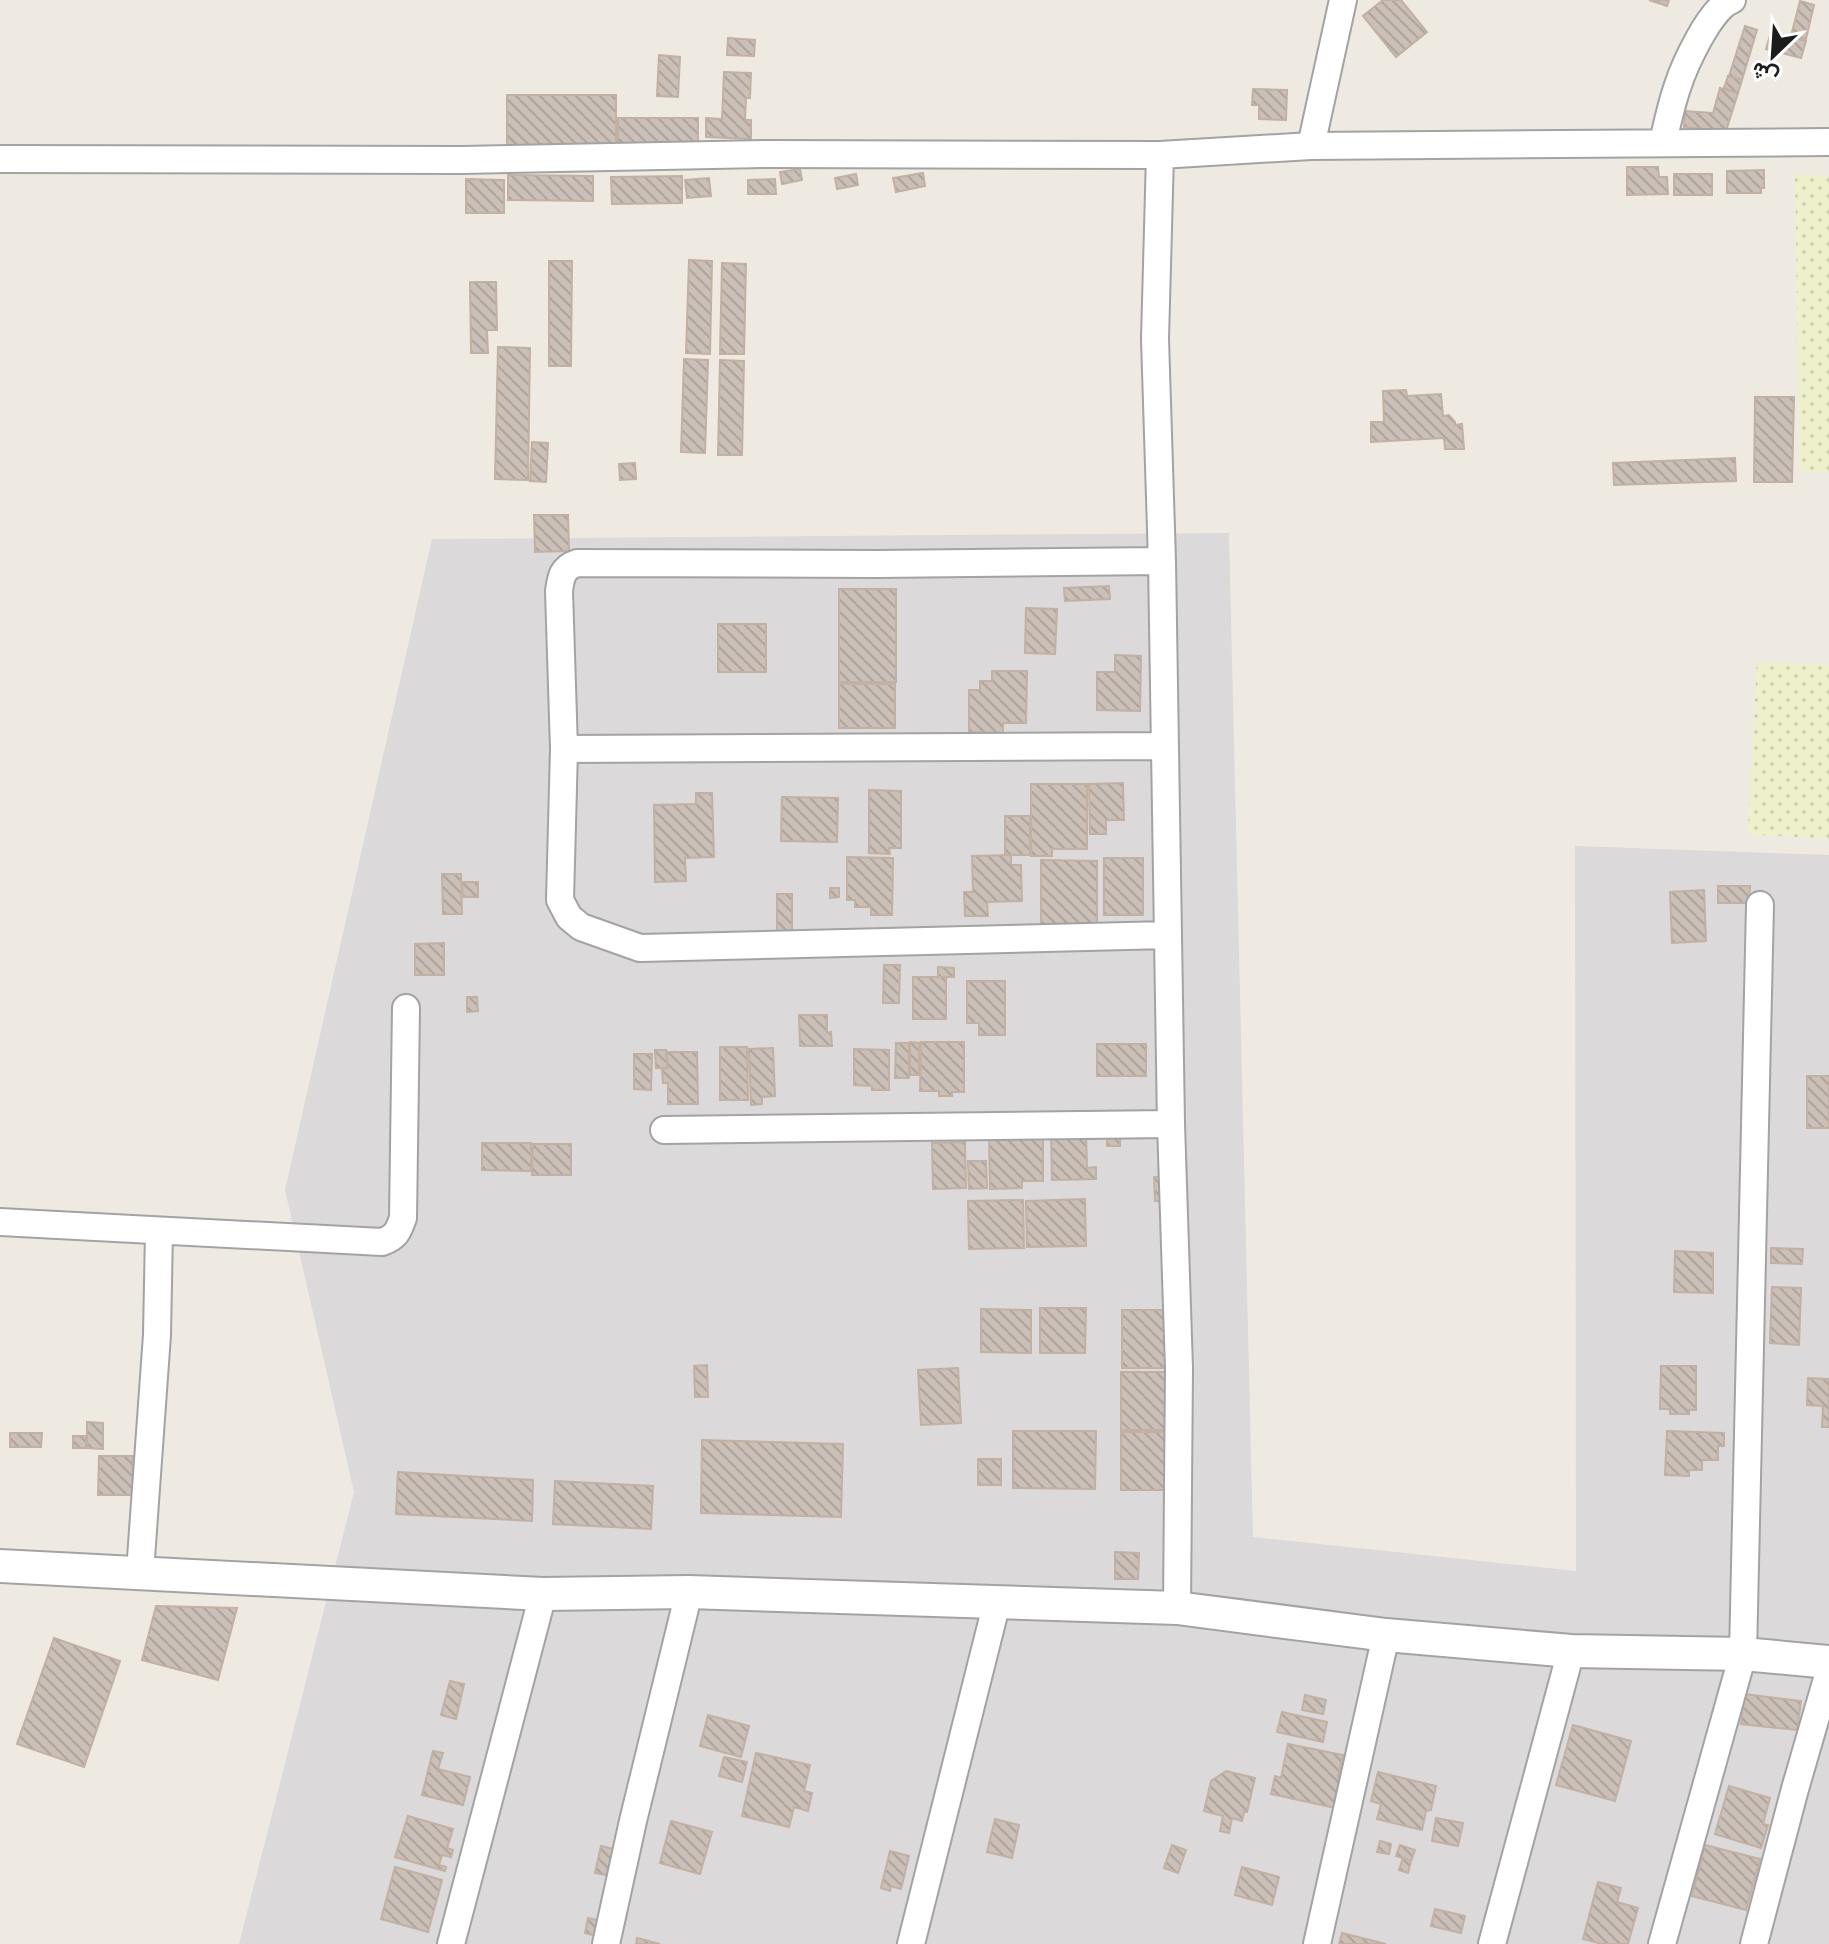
<svg xmlns="http://www.w3.org/2000/svg" width="1829" height="1944" font-family="Lato,Vazirmatn,sans-serif">
	<style>
		.residential { fill: #dbd9d9 }
		.farmland { fill: url(#farmland-dots) }
		.building { fill: url(#building-back-hatch); stroke: #c2b0a2; stroke-width: 2 }
		.lines { fill: none; stroke-linecap: round; stroke-linejoin: round }
		.minor-casing { stroke: #a3a3a3; stroke-width: 30 }
		.tertiary-casing { stroke: #a3a3a3; stroke-width: 36 }
		.minor { stroke: #fff; stroke-width: 26 }
		.tertiary { stroke: #fff; stroke-width: 32 }
	</style>
	<defs>
		<pattern id="farmland-dots" width="8" height="8" patternUnits="userSpaceOnUse" patternTransform="scale(2)"><rect width="8" height="8" fill="#edf0ca"/><path d="M2 2h.1M6 6h.1" fill="none" stroke="#cbcdad" stroke-width="1.8" stroke-linecap="round"/></pattern>
		<pattern id="building-back-hatch" width="6" height="6" patternUnits="userSpaceOnUse" patternTransform="scale(2)"><rect width="6" height="6" fill="#cbc0b7"/><path d="M-1 5l2 2M0 0l6 6M5-1l2 2" fill="none" stroke="#aea49d"/></pattern>
	</defs>
	<rect width="100%" height="100%" fill="#efeae1"/>
	<path class="residential" d="M1229,533L1253,1537L1576,1571L1575,846L1829,855V1944H239L354,1492L285,1190L432,539Z"/>
	<path class="farmland" d="M1795,174L1829,177V472L1800,471Z
		M1757,662L1829,665V839L1748,834Z"/>
	<path class="building" d="M1383,0H1401L1427,32L1396,57L1363,16Z
		M1649,0H1669L1667,6Z
		M1800,1L1814,5L1806,39L1791,36Z
		M1745,26L1757,30L1742,80L1729,76Z
		M1771,32L1806,41L1801,58L1766,49Z
		M728,38L755,40L754,56L727,55Z
		M659,55L680,57L678,97L657,96Z
		M724,72L751,73L750,98H746L745,120H751V139L706,137V118L722,119Z
		M1728,76L1742,80L1738,93L1724,88Z
		M1720,88L1738,93L1726,131L1684,127L1685,111L1713,113Z
		M1253,89L1287,90L1286,120L1259,119V105H1252Z
		M507,95H616V146L507,145Z
		M618,118H698V143H618Z
		M1627,167H1658L1659,177H1667L1668,194L1627,195Z
		M800,169L802,180L782,184L780,172Z
		M1764,170V188H1761V193H1727V171Z
		M923,173L925,186L896,192L893,178Z
		M856,174L858,185L837,189L835,178Z
		M1674,174H1712V195H1674Z
		M508,175L593,176V201L508,200Z
		M682,176V203L612,204L611,177Z
		M709,178L711,196L687,198L685,180Z
		M466,179L504,180V213H466Z
		M775,179L776,194H748V180Z
		M689,260L712,261L710,354L686,353Z
		M549,261H572L571,366H549Z
		M722,263L746,264L744,354H720Z
		M470,282H496L497,330H487L488,353H471Z
		M498,347L530,348L528,480L495,479Z
		M684,359L708,360L705,453L681,452Z
		M720,360L744,361L742,455H718Z
		M1406,390L1407,396L1441,394L1443,416L1449,415L1455,422V425L1462,424L1464,449H1445L1444,438L1371,442V422H1384L1383,391Z
		M1755,397H1794L1792,482H1754Z
		M532,442L548,443L546,482L530,481Z
		M1735,458L1736,481L1614,485L1613,463Z
		M635,463L636,479L620,480L619,464Z
		M534,515H568L569,551L535,552Z
		M1109,586L1110,599L1065,601L1064,588Z
		M839,589H896V682H839Z
		M1026,608L1057,609L1055,654L1025,653Z
		M718,624H766V672H718Z
		M1115,655L1141,656L1140,711L1097,710V672H1115Z
		M992,671H1027L1026,723H1003V733L969,732V690H980V681H992Z
		M839,684H895V728H839Z
		M1123,783L1124,820H1106V834H1090L1089,784Z
		M1031,784H1087V849H1052V856H1031Z
		M869,790L901,791V848H889L890,854L869,853Z
		M696,793H712L714,857L685,858L686,881L655,882L654,805L696,804Z
		M782,797L838,798L837,842L781,841Z
		M1005,816H1030V855H1005Z
		M1011,855V865H1021L1022,901L987,902L988,916H965L964,892H973L972,856Z
		M847,857L893,858L892,915H871V907H855V900H847Z
		M1104,858H1143V915H1104Z
		M1041,860L1097,861V926H1041Z
		M442,874H461L462,914H443Z
		M462,882H478V897H463Z
		M1718,886H1750L1749,903H1718Z
		M830,888H839V897L830,898Z
		M1704,890L1706,941L1672,943L1670,892Z
		M777,894H792V932H777Z
		M444,943V975H415V944Z
		M884,965H900L899,1003H883Z
		M938,967L954,968V977H938Z
		M913,977H946V1019H913Z
		M967,981H1005V1035H979V1023H967Z
		M467,997H477L478,1011L467,1012Z
		M799,1015H827V1033L831,1032L832,1046H800Z
		M910,1042L919,1043V1075H910Z
		M921,1042H964V1092H952V1096H939V1091H920Z
		M896,1043H909V1078H895Z
		M1097,1044H1146V1076H1097Z
		M720,1047H747L748,1100H720Z
		M773,1048L775,1096L762,1097V1104L751,1105L749,1049Z
		M854,1049L889,1050V1090H872V1086L854,1085Z
		M655,1050H666L667,1068H656Z
		M667,1052H697L698,1104H668V1083H663L662,1068H668Z
		M634,1054H652L651,1090L634,1089Z
		M1807,1076H1829V1128H1807Z
		M989,1133H1043V1181H1022V1188L990,1189Z
		M1051,1133H1086L1087,1168L1096,1167V1179L1052,1180Z
		M1107,1134H1120V1146H1107Z
		M965,1142L966,1188L933,1189L932,1143Z
		M482,1143H531V1171L482,1170Z
		M533,1144H571V1175H532Z
		M968,1161H986L987,1188L969,1189Z
		M1154,1177H1171V1201H1155Z
		M1085,1199L1086,1246L1027,1247L1026,1201Z
		M1023,1200L1024,1248L969,1249L968,1201Z
		M1771,1248L1803,1249L1802,1264L1771,1263Z
		M1675,1251L1713,1253V1293L1674,1292Z
		M1772,1287L1801,1288L1799,1345L1770,1343Z
		M1040,1308H1086L1085,1353H1040Z
		M981,1309L1031,1310V1353L981,1352Z
		M1122,1310H1169V1368H1122Z
		M707,1365L708,1397H695L694,1366Z
		M1661,1366H1696V1410H1689V1414H1670V1409H1660Z
		M958,1368L961,1423L921,1425L918,1370Z
		M1121,1372H1169V1430H1121Z
		M1808,1378L1829,1379V1427H1822L1823,1406L1807,1405Z
		M87,1422L103,1423V1449L87,1448Z
		M1013,1431H1096L1095,1489L1013,1488Z
		M1667,1431L1724,1433V1446H1718V1460H1702V1470H1689V1476L1665,1475Z
		M1121,1432H1168V1490H1121Z
		M10,1433H42L41,1447H10Z
		M73,1436H86V1448H73Z
		M702,1440L843,1444L841,1517L701,1513Z
		M99,1456H133L132,1495H98Z
		M978,1459H1001V1485H978Z
		M398,1472L533,1480L532,1521L396,1514Z
		M555,1481L653,1486L651,1529L553,1524Z
		M1115,1552L1139,1553L1138,1579H1115Z
		M156,1606L237,1608L218,1680L142,1660Z
		M54,1638L120,1661L84,1767L17,1744Z
		M450,1681L464,1684L456,1719L441,1715Z
		M1744,1694L1801,1701L1797,1730L1741,1724Z
		M1305,1695L1326,1700L1323,1714L1302,1710Z
		M1282,1712L1327,1722L1323,1742L1277,1732Z
		M708,1715L749,1726L741,1757L700,1746Z
		M1573,1725L1631,1741L1615,1801L1556,1785Z
		M1288,1744L1343,1755L1338,1778L1346,1780L1340,1809L1271,1794L1275,1776L1281,1778Z
		M433,1751L443,1753L438,1769L470,1777L463,1805L422,1795Z
		M756,1753L810,1765L804,1791L812,1793L808,1811L794,1807L789,1827L742,1816Z
		M724,1757L747,1762L742,1782L719,1776Z
		M1226,1771L1255,1778L1247,1812H1244L1242,1821L1232,1818L1229,1833L1220,1831L1223,1816L1204,1811L1211,1781Z
		M1378,1772L1436,1786L1431,1810L1426,1811L1422,1830L1377,1819L1381,1804L1371,1801Z
		M1729,1786L1770,1798L1763,1824L1768,1825L1761,1848L1715,1834Z
		M408,1816L453,1829L447,1848L453,1850L451,1857L442,1855L439,1865L446,1867L445,1871L395,1857Z
		M1436,1818L1463,1823L1458,1846L1432,1841Z
		M995,1819L1019,1825L1012,1858L987,1852Z
		M671,1821L712,1832L700,1874L660,1863Z
		M1380,1841L1391,1844L1389,1854L1377,1852Z
		M1172,1845L1186,1850L1178,1873L1164,1868Z
		M1400,1845L1415,1850L1411,1861L1396,1856Z
		M1705,1845L1760,1859L1746,1910L1692,1896Z
		M601,1846L623,1851L617,1877L595,1873Z
		M890,1851L909,1856L901,1889L891,1886L890,1891L881,1888Z
		M1403,1858L1411,1861L1408,1873L1399,1870Z
		M395,1867L442,1880L428,1932L381,1919Z
		M1242,1867L1279,1877L1272,1905L1235,1895Z
		M1598,1882L1621,1888L1617,1902L1638,1908L1628,1944H1602L1583,1939Z
		M1435,1909L1465,1916L1461,1933L1431,1926Z
		M588,1918L604,1922L600,1937L585,1933Z
		M1342,1933L1386,1944H1339Z
		M637,1938L660,1944H636Z"/>
	<g class="lines">
		<defs>
			<path id="minor" d="M1663,142C1667,124 1671,106 1677,88C1684,66 1710,8 1732,0
				M1311,146L1343,0
				M1160,155L1155,339L1162,561L1171,1124L1179,1368L1177,1608
				M0,159L462,160L766,154L1160,155L1311,146L1829,142
				M1162,561L877,564L577,563C562,568 561,577 559,591L564,749L560,900L569,917L581,927L640,948L1168,935
				M564,749L1165,746
				M664,1130L1171,1124
				M0,1222L382,1242C396,1237 398,1232 403,1218L406,1008
				M140,1572L157,1335L159,1231
				M451,1944L543,1594
				M606,1944L633,1821L689,1592
				M911,1944L997,1602
				M1317,1944L1386,1635
				M1492,1944L1571,1651
				M1662,1944L1743,1654L1760,905
				M1754,1944L1795,1789L1829,1672"/>
			<path id="tertiary" d="M0,1566L543,1594L689,1592L1177,1608L1386,1635L1571,1651L1743,1654L1829,1662"/>
		</defs>
		<use href="#minor" class="minor-casing"/>
		<use href="#tertiary" class="tertiary-casing"/>
		<use href="#minor" class="minor"/>
		<use href="#tertiary" class="tertiary"/>
	</g>
	<g transform="translate(1773 56) rotate(205)" stroke="#ffffff" stroke-width="6" paint-order="stroke">
	<path d="M0-6L14 30L0 20L-14 30Z" fill="#1c1c1c"/>
	<text y="-12" font-size="22" font-weight="bold" text-anchor="middle" fill="#1c1c1c">ش</text>
	</g>
</svg>
